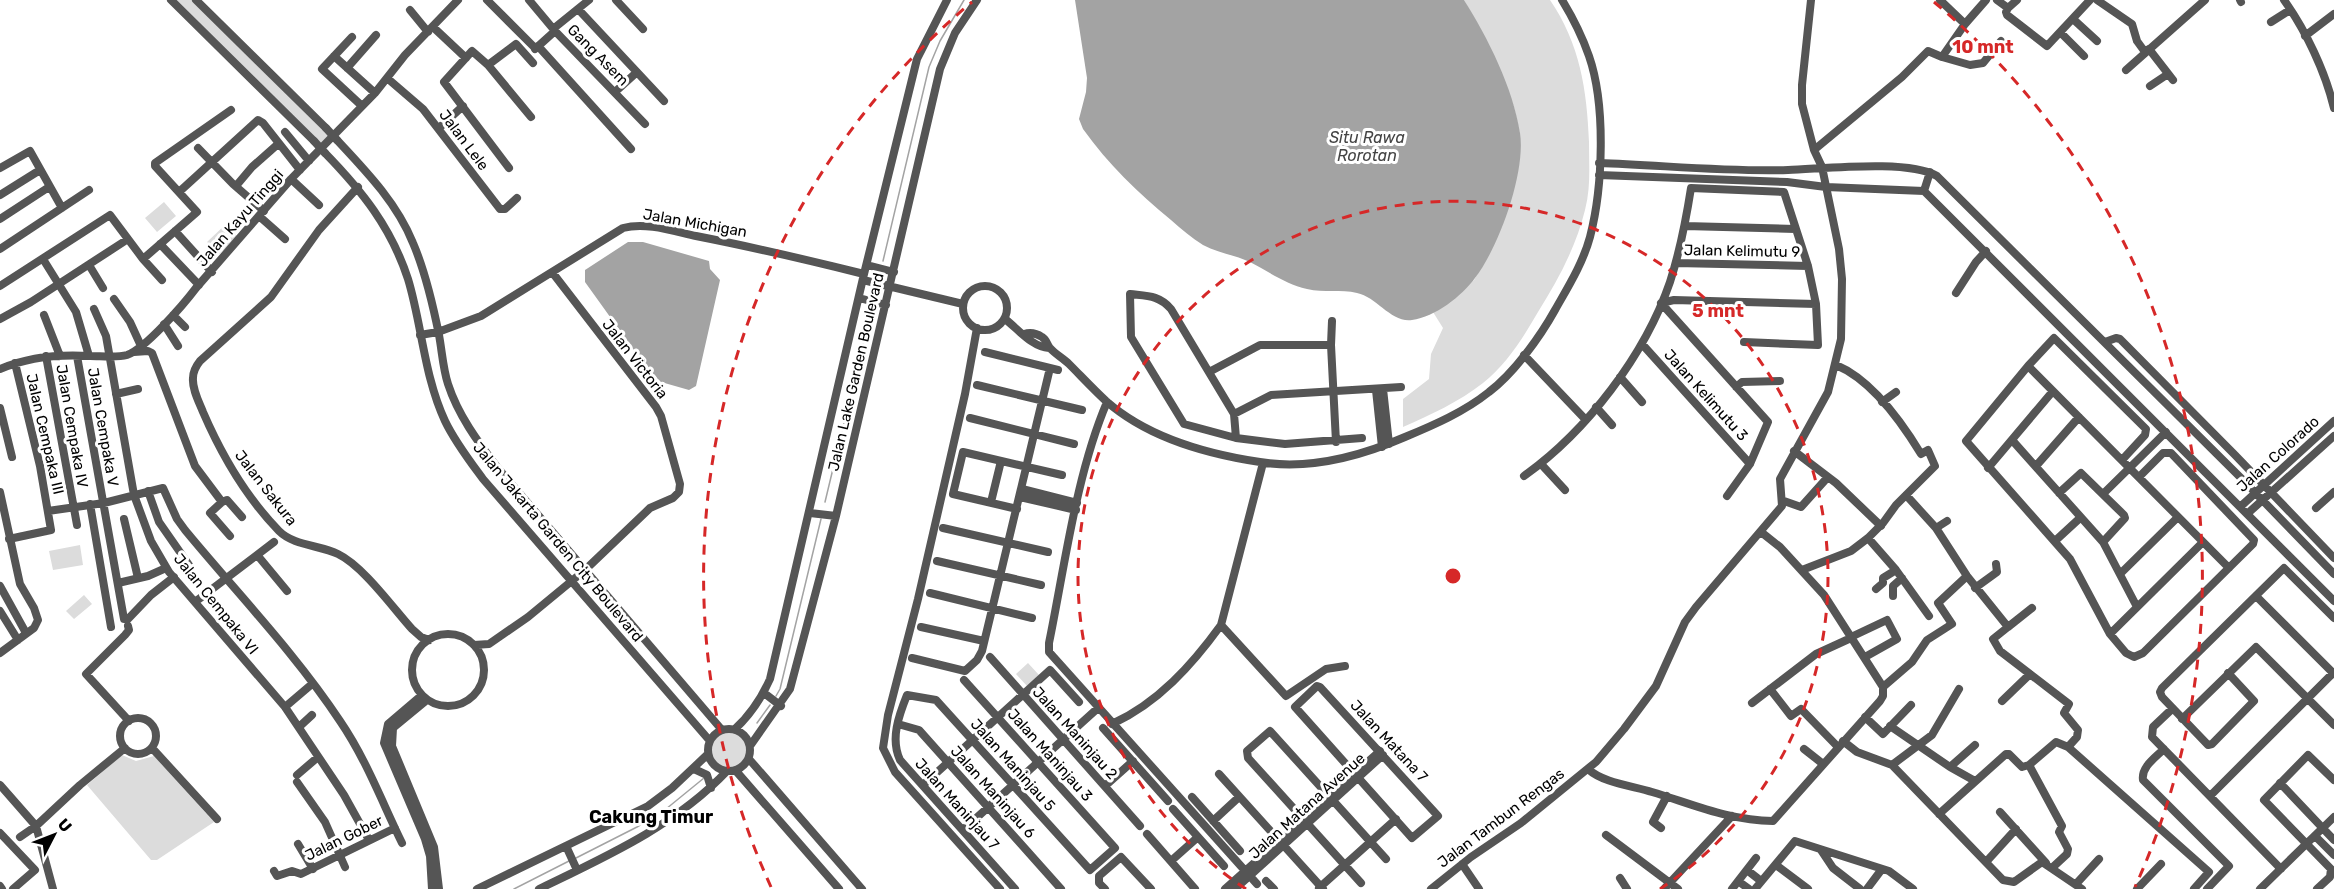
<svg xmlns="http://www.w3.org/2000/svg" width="2334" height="889" font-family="Rubik,sans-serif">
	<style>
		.green { fill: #dcdcdc }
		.water { fill: #a3a3a3 }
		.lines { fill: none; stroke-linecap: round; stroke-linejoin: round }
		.stream { stroke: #a3a3a3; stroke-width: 1.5 }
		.minor { stroke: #555; stroke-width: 8 }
		.minor-bridge { stroke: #555; stroke-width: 8 }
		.ring { fill: none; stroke: #d62828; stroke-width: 3; stroke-dasharray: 10 8 }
		.labels { text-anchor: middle; stroke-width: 6; stroke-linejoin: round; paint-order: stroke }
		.street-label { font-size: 15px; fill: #000; stroke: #fff }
		.water-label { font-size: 16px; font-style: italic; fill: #444; stroke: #fff }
		.quarter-label { font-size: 18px; font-weight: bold; fill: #000; stroke: #fff }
		.centre { fill: #d62828; stroke: #fff; stroke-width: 3 }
		.ring-label { font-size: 18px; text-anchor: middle; font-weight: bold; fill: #d62828; stroke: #fff; stroke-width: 6; stroke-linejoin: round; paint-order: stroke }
	</style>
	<rect width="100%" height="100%" fill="#fff"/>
	<path class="green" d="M171,0H196L332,134L320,147Z
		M1464,0H1550C1580,44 1587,90 1589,142C1589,165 1591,187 1585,210C1576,247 1558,280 1538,312C1523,338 1506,365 1483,383C1459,402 1430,415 1403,427V399L1429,379L1431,354L1443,328L1433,312L1448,303L1474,280L1492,249L1520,134L1514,107L1489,45Z
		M164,202L176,216L157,232L145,218Z
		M226,224L238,237L219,254L207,242Z
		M80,545L83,565L53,570L49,551Z
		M84,595L92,604L74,619L66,611Z
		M1028,663L1039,675L1027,686L1016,674Z
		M708 750a21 21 0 1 1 42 0a21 21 0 1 1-42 0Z
		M122,755L136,761L154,756L214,822L157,860H151L87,785Z"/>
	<path class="water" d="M1075,0H1464C1488,38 1513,88 1520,133C1526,172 1499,247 1475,278C1462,296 1435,317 1412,320C1391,323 1377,297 1357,293C1341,289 1324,293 1307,289C1286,284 1269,272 1250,262C1235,255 1218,253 1203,245C1192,238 1181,229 1171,220C1138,193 1108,164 1083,129L1079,119L1086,92L1087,78Z
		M628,242H643L709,261L710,269L720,280L696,386L689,390L661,382L646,367L585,282V270Z"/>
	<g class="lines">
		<path class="stream" d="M883,261L929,67L940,41L964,0
			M825,502L872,306
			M776,696L780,689L821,519
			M757,723L770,705
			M576,858L637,827L666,809L704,778
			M514,889L569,861"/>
		<path class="minor" d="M171,0L314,141
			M196,0L326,128
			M487,0L535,48
			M529,0L555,31L645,124
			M616,0L643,29
			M1940,0L1965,24
			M1997,0L2008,8L2017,0
			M2097,0L2132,24L2137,41L2145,52
			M2240,0L2241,2
			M2284,0C2306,31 2325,71 2334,108
			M2008,8L2006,12L2007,15L2047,46L2090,0
			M578,9L664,101
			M410,10L428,32
			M2073,19L2097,41
			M2271,22L2290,10
			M433,27L466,58
			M553,29L589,0
			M2060,32L2084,56
			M2305,36L2334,14
			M352,37L322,69L362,106
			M538,46L631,149
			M535,49L555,31
			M2149,49L2173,80
			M334,56L375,93
			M1942,57L1970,65L1983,63L2001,41
			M488,65L531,117
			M347,68L376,35
			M2126,70L2205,0
			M387,78L423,109L500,209H505L517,198
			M2150,86L2168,74
			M615,92L637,72
			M439,128L463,106
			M285,132L309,161
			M337,140C366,171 397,203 413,243C425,271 433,305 439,335C442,351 443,369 448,384C458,415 478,442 497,467L722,730
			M198,148L233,184L264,211
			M1814,150L1902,77L1928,51L1942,57L1965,24L1986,0
			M325,153C362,191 391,227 408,279C422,325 424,376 445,421C455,442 469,460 483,479L710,741
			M1599,163C1661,165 1726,172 1788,170C1823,169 1908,159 1937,176L2241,478L2334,574
			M0,168L30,151L62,208
			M509,168L444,82L472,51L488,65L516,44L533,63
			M1599,175L1787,182L1826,187L1924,191L2334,601
			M291,179L319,205
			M236,186L252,167L278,144
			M358,187L319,230L271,297L200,361C196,366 193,371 193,378C192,389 199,402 203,412C222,456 246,497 279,531C294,546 320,545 338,554C363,566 393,608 412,629L421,637L429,640
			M1924,191L1930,172
			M179,192L258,120L263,123L300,170
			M0,195L40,170
			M259,216L285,239
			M0,219L49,187
			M1685,226L1795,229
			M175,231L212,272
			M160,244L199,285
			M0,249L89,190
			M43,259L76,312L89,356
			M143,259L162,280
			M1676,263L1808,266
			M89,265L103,288
			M867,265L894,272
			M863,280L963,304
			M963 308a22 22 0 1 1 44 0a22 22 0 1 1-44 0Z
			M0,286L110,215L143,259L197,212L155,166V163L231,110
			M1956,293L1976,262L1986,251
			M859,298L886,305
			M114,299L130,322L141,346
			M94,309L106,336L134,495L151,541L169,572L285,707L344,795L369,840
			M44,315L60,356
			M173,315L185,327
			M0,319L31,302L128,239
			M1005,319C1018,329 1032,347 1049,348
			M1332,321L1331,345L1336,442
			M164,324L178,346
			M977,328L965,394L918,599L888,715L883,748L895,772L1000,889
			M1024,334C1031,332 1036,333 1042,337C1047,340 1047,345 1050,348C1055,354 1063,358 1069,364C1081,376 1093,389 1106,401C1148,438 1206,454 1260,462C1308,470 1361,456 1405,437C1434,425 1464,412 1489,392C1514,373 1540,337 1555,310C1568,287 1583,263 1590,237C1603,187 1606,105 1589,56C1582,36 1573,18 1562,0
			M420,335L438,332L481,316L623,228C646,222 673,231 696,236C752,247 808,260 864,274
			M2105,342L2116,338L2120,339L2235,455L2334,558
			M1642,344L1750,464
			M134,352L148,351L152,353L195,466L222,502L227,500L242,517
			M985,352L1058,370
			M1524,355L1585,419
			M46,356L77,525
			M77,356L124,619H128L151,595L174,577
			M2028,366L2229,568
			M0,369C28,357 59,354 90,356C101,356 117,358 127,355C145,349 184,304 196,288L291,179L375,93L405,55L458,0
			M1209,372L1260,345H1331
			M1620,377L1642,402
			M977,385L1082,410
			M1736,387L1742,382L1780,381
			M1383,389L1389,444
			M1376,390L1382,447
			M116,394L138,389
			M1107,402C1076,475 1065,565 1049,643V652L1257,884
			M1882,402L1896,392
			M1596,407L1612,425
			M0,408L12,457
			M1234,414L1271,395L1401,387
			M970,418L1074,444
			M1236,438L1234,414L1171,309C1159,295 1147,296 1130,294L1131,337L1184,424L1236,438L1285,444L1362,438
			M2012,440L2103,542L2137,607
			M1794,451L1836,483L1881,526
			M2122,460L2145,435L2146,429L2054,338L2028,366L1966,441L2070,559L2110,634L2126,653L2134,657L2143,653L2253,544L2254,540L2171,453H2163L2139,477
			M1263,463L1221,625L1286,696L1326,669L1345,666
			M1541,464L1565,490
			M2036,466L2079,417
			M1988,468L2053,391
			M1524,476C1587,431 1645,355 1670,282C1680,251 1686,220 1691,188L1784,192L1808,266L1816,304L1818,345L1744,342
			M1022,489L1077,503
			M148,491L159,522L189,565
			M0,492L20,584L34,608L38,620L34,628L0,653
			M2059,493L2081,473L2124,515L2125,518L2103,542
			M2104,493L2166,432
			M1906,495L1936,528L1967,576L2008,627L1993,639L2000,651L2069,704L2064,713L2078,730L2077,737L2068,747L2056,742L2029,765L2062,826L2059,832L2068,849L2067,854L2053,867
			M1727,496L1750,464L1768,422L1661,303L1674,300L1816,304
			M1020,497L1076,510
			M1784,501L1801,507L1827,478
			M222,502L210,513L230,536
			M991,502L1001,461
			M90,504L111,627
			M2240,507L2334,421
			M2316,508L2334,492
			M1017,509L953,494L963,452L1062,475
			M48,511L104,503L163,488L177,519L185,530C237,593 295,653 340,721C366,759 382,802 402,843
			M810,513L836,516
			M2247,514L2334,436
			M124,519L138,578
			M943,528L1048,552
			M1936,528L1947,521
			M1761,532L1780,547L1824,595L1883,687
			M1868,538L1896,570L1929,616
			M9,539L51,530L40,466L15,363
			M2055,541L2080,518
			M258,556L287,591
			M937,561L1041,585
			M1802,570L1851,551L1868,538L1883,523L1896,505L1935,466L1928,450L1921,454C1901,421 1872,380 1836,365
			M2120,574L2178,517
			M118,583L148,576L166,568
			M0,586L26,633
			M1975,588L1997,572L1996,564
			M1876,589L1883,583V578L1896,570
			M930,593L1032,618
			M1893,596V586L1902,578
			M2256,596L2334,674
			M195,602L274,542
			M0,611L18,640
			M128,626L129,630L125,635L86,674L129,721
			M921,627L984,641
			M2008,627L2032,608
			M412 670a36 36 0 1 1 72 0a36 36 0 1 1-72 0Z
			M2110,634L2203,542
			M1851,637L1887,620L1897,639L1865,657
			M474,645L489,644L528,617L585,570L650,508L673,498L679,492L680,484L661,416L656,407L552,272
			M990,657L1140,826
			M912,658L965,671L977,660L982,651L1050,368
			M2228,673L2254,701L2212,744L2208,745L2162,697L2160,692L2162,688L2284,568L2334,618
			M964,680L1115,848L1090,870L936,700L907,695C899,715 890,739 900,760L1015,889
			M1317,686L1320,687L1438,816L1412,838L1295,707Z
			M1770,689L1791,716L1801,709L1838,747
			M764,693L781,706
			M422,695L388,724L384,743L425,839L430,856L432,889
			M427,700L393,728L392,746L434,847L439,889
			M2002,701L2030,674
			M1752,703L1816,654L1851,638
			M285,707L312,684
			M2172,709L2153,727L2152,737L2281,869
			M1865,717L1883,734L1911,705
			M120 736a18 18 0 1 1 36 0a18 18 0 1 1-36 0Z
			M2182,719L2256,647L2334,725
			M898,724L919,730L1061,889
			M1112,724C1158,703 1192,665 1221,625
			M1890,726L1950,767L1975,745
			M299,727L312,715
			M1103,728L1168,801
			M708 750a21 21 0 1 1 42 0a21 21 0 1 1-42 0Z
			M735,729C750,715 762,697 770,679L864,274L917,59L947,0
			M1843,741L1857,752L1892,765L2003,880L2014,882L2042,862L2082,889
			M750,746L790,689L836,516L940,69L955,33L977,0
			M2068,747L2209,872L2194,889
			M152,748L217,819
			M1804,749L1823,764
			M2164,749C2155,758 2141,767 2143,780L2229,866L2207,889
			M749,759L862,889
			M1892,765L1932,735L1959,689
			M1950,767L1975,781
			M694,769L707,775L711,788
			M1588,769C1603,783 1633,786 1652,792C1692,804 1730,821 1773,821L1880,701L1883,696V687L1912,662L1927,640L1952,624L1938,603L1967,576
			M736,771L839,889
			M1219,774L1323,889
			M297,775L318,757
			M297,782L325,822L345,867
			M2280,783L2334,840
			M0,785L36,826L53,889
			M923,785L1050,670L1079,702
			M1105,786L1133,761
			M2210,796L2333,673
			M1192,797L1240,851
			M1173,809L1224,866
			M2000,812L2046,863
			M1939,814L2006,754H2009L2022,767L2029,765
			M1213,821L1239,797
			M1661,828L1653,822L1667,796
			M963,830L1098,708
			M0,833L35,870L13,889
			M1147,834L1195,889
			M1606,835L1678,889
			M2315,836L2334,855
			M20,837L36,826L80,785L125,748
			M298,844L313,869
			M566,846L577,870
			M1821,850L1833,868L1860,889
			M1171,861L1198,837
			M1986,862L2016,829
			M1462,864L1479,889
			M1776,865L1808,889
			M1747,870L1761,881
			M274,871L277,876L292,871L301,874L395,828
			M1620,878L1627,889
			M1266,881L1274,889
			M1738,881L1749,889
			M1361,883L1248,758L1247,751L1270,731L1386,859
			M2076,884L2099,859
			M0,886L2,889
			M1319,888L1396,819
			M477,889L648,806L672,788L708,754
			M539,889C605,857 675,826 727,771
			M1105,889L1099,883V876L1121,857L1151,889
			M1225,889L1380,751
			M1235,889L1383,755
			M1431,889L1471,857L1521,823L1596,762L1624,729L1656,686L1685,622L1696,607L1782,506L1780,479L1828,392L1841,339L1842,279L1839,249L1822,167L1814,150L1802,104V85L1811,0
			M1664,889L1732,816
			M1732,889L1756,858
			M1755,889L1795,841L1889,871L1913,889
			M1867,889L1882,869
			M2137,889L2161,864
			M2260,889L2334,817
			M2317,889L2330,877L2331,869L2264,800L2308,755L2334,780"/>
		<path class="minor-bridge" d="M326,128L337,140
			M314,141L325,153"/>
	</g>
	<g class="ring">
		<path d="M1246 889A375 375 0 1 1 1660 889"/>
		<path d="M771 887A749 749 0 0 1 972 2M1934 2A749 749 0 0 1 2135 887"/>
	</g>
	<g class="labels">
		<g class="street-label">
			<text transform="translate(598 55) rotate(45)" y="5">Gang Asem</text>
			<text transform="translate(464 140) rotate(53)" y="5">Jalan Lele</text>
			<text transform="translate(240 218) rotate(-49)" y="5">Jalan Kayu Tinggi</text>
			<text transform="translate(695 223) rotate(10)" y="5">Jalan Michigan</text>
			<text transform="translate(1742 251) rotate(1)" y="5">Jalan Kelimutu 9</text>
			<text transform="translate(635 359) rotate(52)" y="5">Jalan Victoria</text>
			<text transform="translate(856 372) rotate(-77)" y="5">Jalan Lake Garden Boulevard</text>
			<text transform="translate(1706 395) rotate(48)" y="5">Jalan Kelimutu 3</text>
			<text transform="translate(72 426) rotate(80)" y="5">Jalan Cempaka IV</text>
			<text transform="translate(103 427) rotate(80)" y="5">Jalan Cempaka V</text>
			<text transform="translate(45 434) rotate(77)" y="5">Jalan Cempaka III</text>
			<text transform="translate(2278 454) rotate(-42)" y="5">Jalan Colorado</text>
			<text transform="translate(266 488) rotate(52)" y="5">Jalan Sakura</text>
			<text transform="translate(558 542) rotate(50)" y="5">Jalan Jakarta Garden City Boulevard</text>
			<text transform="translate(216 604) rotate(51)" y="5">Jalan Cempaka VI</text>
			<text transform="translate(1075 733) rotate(48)" y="5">Jalan Maninjau 2</text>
			<text transform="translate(1389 741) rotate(47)" y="5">Jalan Matana 7</text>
			<text transform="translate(1050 755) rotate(48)" y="5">Jalan Maninjau 3</text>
			<text transform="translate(1013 765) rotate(48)" y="5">Jalan Maninjau 5</text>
			<text transform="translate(993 792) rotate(48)" y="5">Jalan Maninjau 6</text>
			<text transform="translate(957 804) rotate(48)" y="5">Jalan Maninjau 7</text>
			<text transform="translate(1307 806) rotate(-42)" y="5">Jalan Matana Avenue</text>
			<text transform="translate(1501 818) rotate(-37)" y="5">Jalan Tambun Rengas</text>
			<text transform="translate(344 838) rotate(-26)" y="5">Jalan Gober</text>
		</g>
		<g class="water-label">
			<text x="1367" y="143">Situ Rawa<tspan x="1367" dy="18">Rorotan</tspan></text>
		</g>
		<g class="quarter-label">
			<text x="651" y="823">Cakung Timur</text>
		</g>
	</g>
	<circle cx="1453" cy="576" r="9" class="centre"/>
	<g class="ring-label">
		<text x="1983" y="53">10 mnt</text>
		<text x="1718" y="317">5 mnt</text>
	</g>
	<g transform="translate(54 835) rotate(48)" stroke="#ffffff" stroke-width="4.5" paint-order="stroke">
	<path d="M0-4.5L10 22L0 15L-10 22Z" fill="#000000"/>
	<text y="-9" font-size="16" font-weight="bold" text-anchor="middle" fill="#000000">U</text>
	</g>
</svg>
